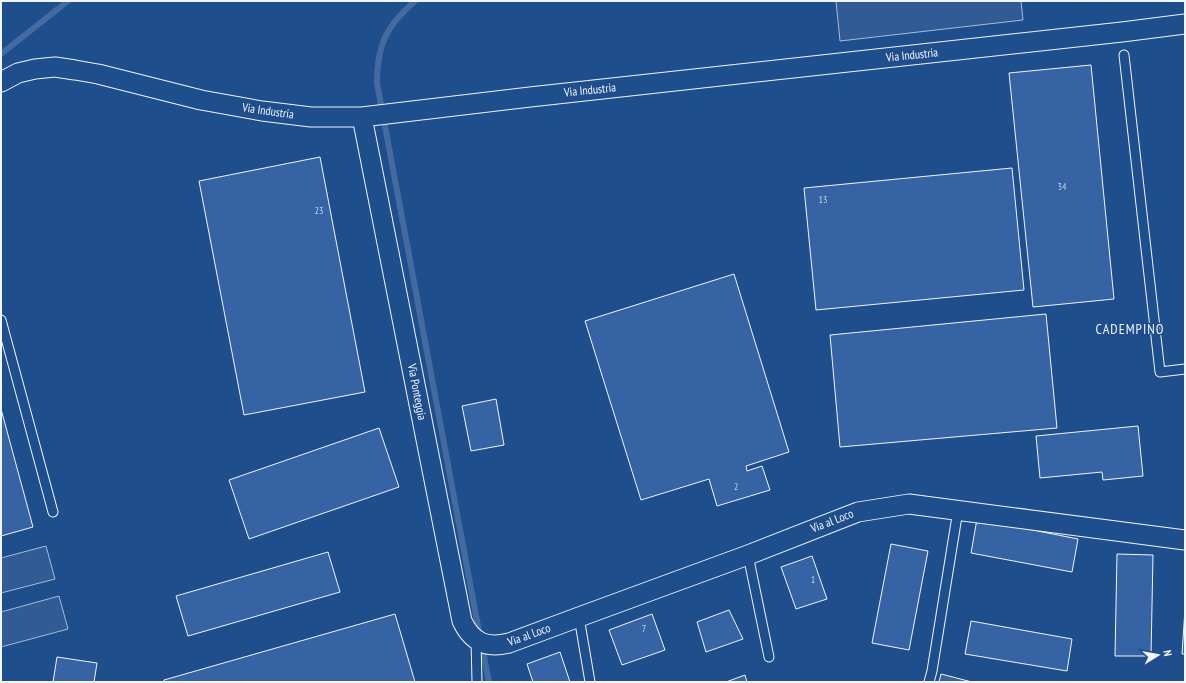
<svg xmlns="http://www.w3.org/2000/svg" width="1186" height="683" font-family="'PT Sans Narrow',sans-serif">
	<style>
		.green { fill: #305b95; stroke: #a8bbd7 }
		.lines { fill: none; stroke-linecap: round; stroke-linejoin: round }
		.stream { stroke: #446ba0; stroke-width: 6 }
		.building { fill: #3563a3; stroke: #f2f6ff }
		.service-casing { stroke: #f2f6ff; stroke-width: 11 }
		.minor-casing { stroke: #f2f6ff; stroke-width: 21 }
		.service { stroke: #1f4e8c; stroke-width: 9 }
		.minor { stroke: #1f4e8c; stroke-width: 19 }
		.labels { text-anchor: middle; stroke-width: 3; stroke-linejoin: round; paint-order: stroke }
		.number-label { font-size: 10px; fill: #c3d1e8 }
		.street-label { font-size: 12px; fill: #f2f6ff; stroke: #1f4e8c }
		.quarter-label { font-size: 14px; letter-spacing: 1px; fill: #f2f6ff; stroke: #1f4e8c }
	</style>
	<rect width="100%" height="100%" fill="#1f4e8c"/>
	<path class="green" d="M836,1H1021L1023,20L840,41Z
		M46,546L55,579L1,593V558Z
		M59,596L68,629L1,647V612Z"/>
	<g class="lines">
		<path class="stream" d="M415,1C386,26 377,45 377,83L480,637
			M1,54L68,1
			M482,646L489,682"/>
	</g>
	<path class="building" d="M1091,65L1114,299L1033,307L1009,73Z
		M320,157L365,392L244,415L199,181Z
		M1012,168L1024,290L816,310L804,188Z
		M734,274L789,452L746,466L747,471L762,466L770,490L717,506L709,479L641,500L585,321Z
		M1046,314L1057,428L840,447L830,335Z
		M496,399L504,445L471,451L462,406Z
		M1,409L33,527L1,536Z
		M1138,426L1143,476L1103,480L1102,472L1040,478L1036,436Z
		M379,428L399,487L249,539L229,480Z
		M977,519L1078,539L1072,572L971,553Z
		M891,544L928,551L909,650L872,643Z
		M328,552L340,592L188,636L176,596Z
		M1117,554L1153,555L1151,656H1115Z
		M812,556L827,599L796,609L781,567Z
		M1185,609V654H1182Z
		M729,610L743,639L706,652L697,622Z
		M395,614L415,682H164V680Z
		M652,614L665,650L622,665L609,630Z
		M971,621L1072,639L1067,671L965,654Z
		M560,652L570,682H533L527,664Z
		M57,657L97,663L94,682H53Z
		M941,674L972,682H939Z
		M745,675L747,682H726Z"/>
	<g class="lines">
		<defs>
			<path id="service" d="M1124,55L1160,372L1185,369
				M1,320L53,512
				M748,555L769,657
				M579,617L590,682
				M476,640L477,682
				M929,682L932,671L958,510"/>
			<path id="minor" d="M1,82L18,73L35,69L55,67L75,70L98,74L201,100L262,111L311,117H362L530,97L1122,32L1185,24
				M362,117L462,621C472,642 486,649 509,643L579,617L748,555L858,512L909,504L1185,540"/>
		</defs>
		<use href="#service" class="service-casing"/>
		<use href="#minor" class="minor-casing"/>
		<use href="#service" class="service"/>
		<use href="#minor" class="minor"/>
	</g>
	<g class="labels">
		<g class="number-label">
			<text x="1062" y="190">34</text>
			<text x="823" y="203">13</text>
			<text x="319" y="214">23</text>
			<text x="736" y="490">2</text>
			<text x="813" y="583">1</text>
			<text x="644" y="632">7</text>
		</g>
		<g class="street-label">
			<text transform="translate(912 55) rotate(-6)" y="4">Via Industria</text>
			<text transform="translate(590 90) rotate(-6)" y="4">Via Industria</text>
			<text transform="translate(268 111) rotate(8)" y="4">Via Industria</text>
			<text transform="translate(417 392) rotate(79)" y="4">Via Ponteggia</text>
			<text transform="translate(832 521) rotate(-21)" y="4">Via al Loco</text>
			<text transform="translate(529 635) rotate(-20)" y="4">Via al Loco</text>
		</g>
		<g class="quarter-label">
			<text x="1130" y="334">CADEMPINO</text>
		</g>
	</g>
	<rect width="1186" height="683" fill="none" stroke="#f2f6ff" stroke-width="4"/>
	<g transform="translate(1158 655) rotate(79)" stroke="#1f4e8c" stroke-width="3" paint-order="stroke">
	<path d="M0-3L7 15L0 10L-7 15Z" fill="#f2f6ff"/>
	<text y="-6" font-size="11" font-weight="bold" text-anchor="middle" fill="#f2f6ff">N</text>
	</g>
</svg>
